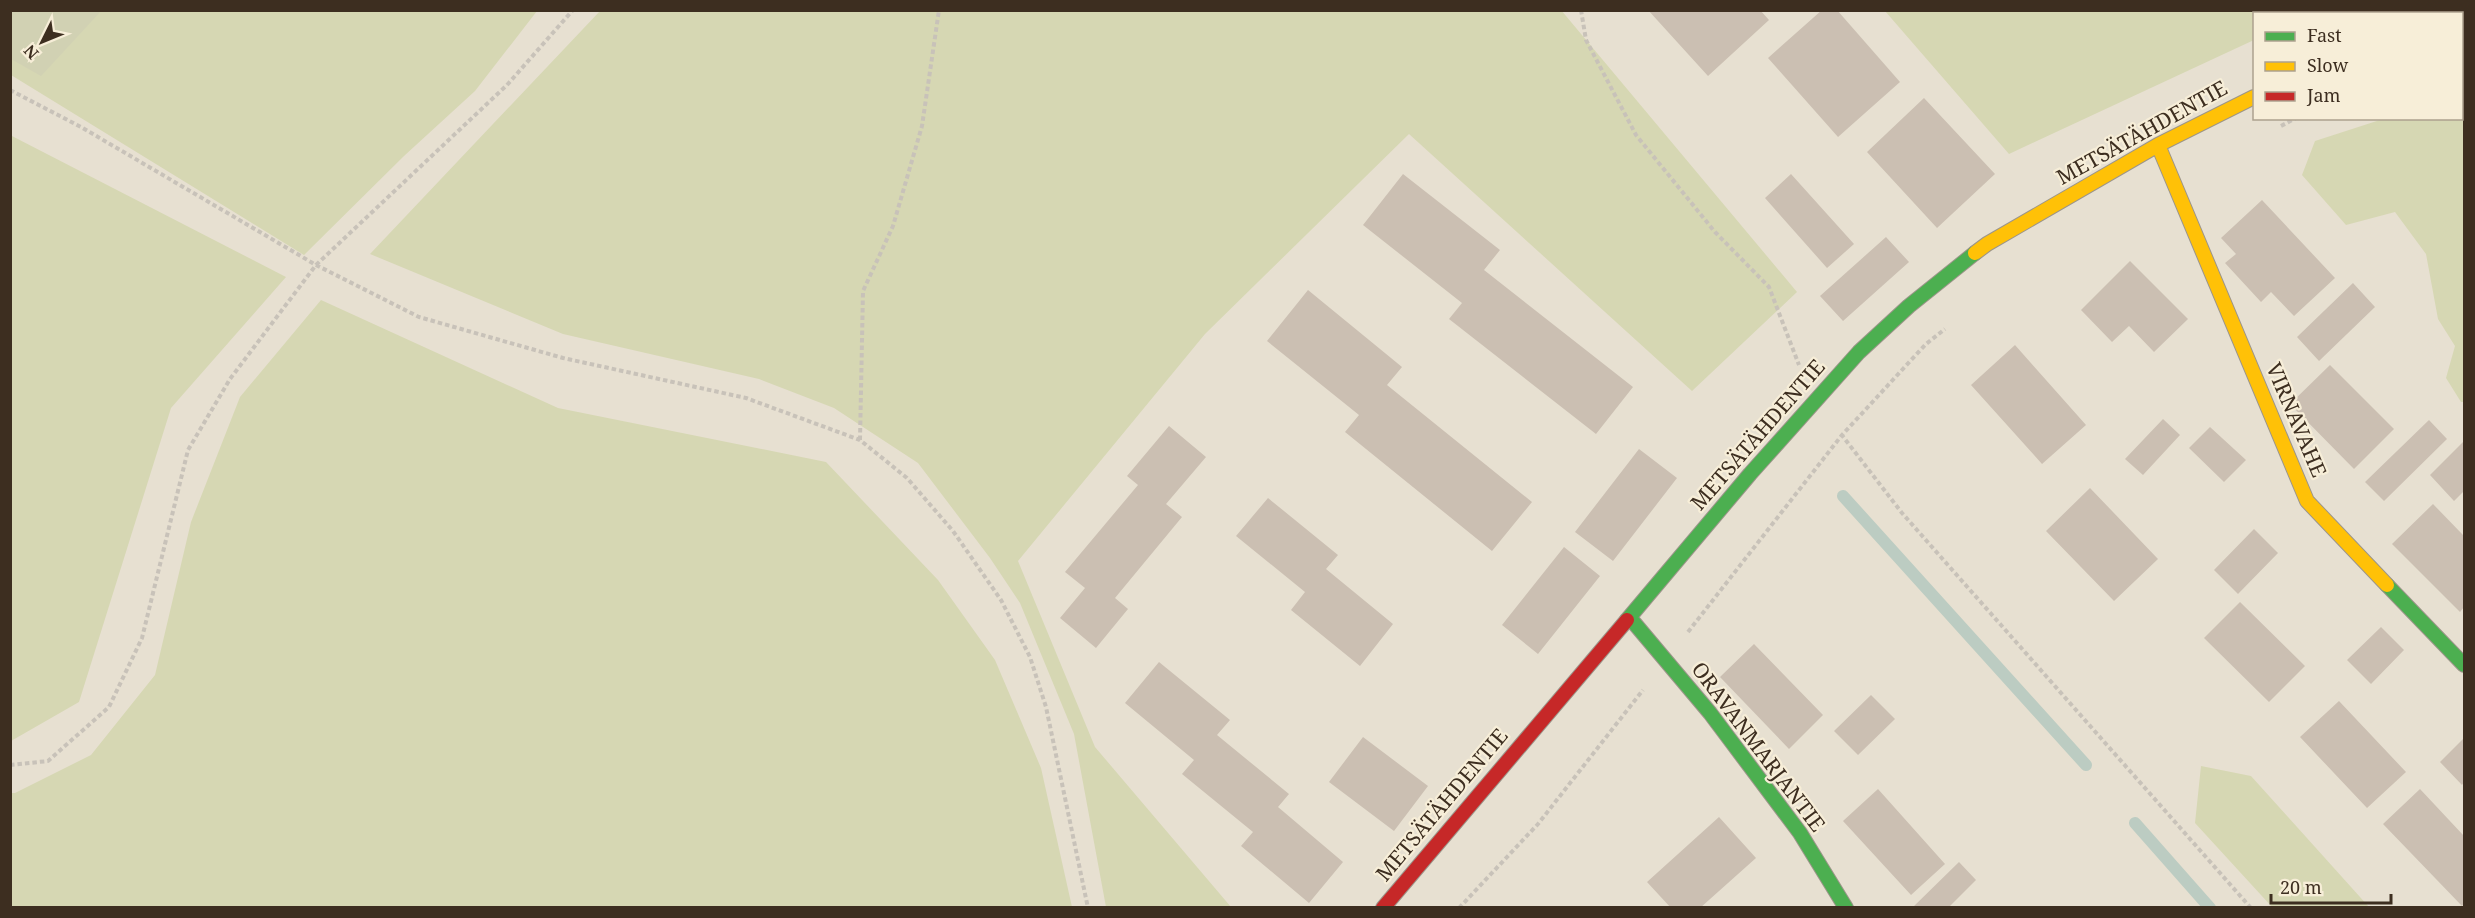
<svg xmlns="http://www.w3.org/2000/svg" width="2475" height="918" font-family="'Noto Serif',serif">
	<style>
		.green { fill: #d6d7b3 }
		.cemetery { fill: #d1d1b3 }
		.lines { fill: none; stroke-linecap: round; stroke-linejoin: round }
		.stream { stroke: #bcccc2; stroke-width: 12 }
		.building { fill: #cbbfb2 }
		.fast-casing { stroke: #9c958a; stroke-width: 16 }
		.slow-casing { stroke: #9c958a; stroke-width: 16 }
		.jam-casing { stroke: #9c958a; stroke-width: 16 }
		.path { stroke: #c8c2b9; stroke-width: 4; stroke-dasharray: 4.5 3; stroke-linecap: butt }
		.fast { stroke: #4caf50; stroke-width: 14 }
		.slow { stroke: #ffc107; stroke-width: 14 }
		.jam { stroke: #c62828; stroke-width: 14 }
		.labels { text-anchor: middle; stroke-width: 4.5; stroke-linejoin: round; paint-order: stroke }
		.street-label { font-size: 21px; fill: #3d2e20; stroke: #f7eed8 }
	</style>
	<rect width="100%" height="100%" fill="#e7e0d1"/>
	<path class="green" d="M1561,10L1797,292L1692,391L1409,134L1205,334L1018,561L1095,747L1231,907H1106L1074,734L1020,603L990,558L918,463L834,408L759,379L563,334L370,254L600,11Z
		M10,11H537L475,91L404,156L304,255L11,75Z
		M1885,11H2316L2310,13L2254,14V40L2009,154Z
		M2464,91V402H2461L2446,378L2455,346L2438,319L2426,254L2395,212L2346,225L2302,175L2315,141L2383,119L2462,118V92Z
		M10,135L286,277L171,408L79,702L11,741Z
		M321,300L558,408L826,462L938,580L995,660L1041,768L1072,907H11V793H15L91,755L155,675L191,522L240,397Z
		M2201,766L2251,776L2369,907H2272L2195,823Z"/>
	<path class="cemetery" d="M11,10H101V11L41,76L11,59Z"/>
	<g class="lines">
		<path class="stream" d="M1843,496L2086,765
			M2135,823L2210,908"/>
	</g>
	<path class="building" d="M1648,10H1760L1769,20L1708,76Z
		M1822,10H1837L1900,82L1838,137L1768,58Z
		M1924,98L1995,174L1937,228L1867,152Z
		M1403,174L1500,250L1484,270L1633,387L1596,434L1449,319L1462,303L1363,225Z
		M1791,174L1854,244L1827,268L1765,198Z
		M2262,200L2335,278L2294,316L2271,292L2261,302L2225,263L2236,254L2221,238Z
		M1886,237L1909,262L1843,321L1820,296Z
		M2130,261L2188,319L2154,352L2129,326L2112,342L2081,310Z
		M2353,283L2375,307L2319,361L2297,337Z
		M1308,290L1402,367L1387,385L1532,502L1492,551L1345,432L1359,415L1267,341Z
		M2015,345L2086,425L2042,464L1971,385Z
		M2330,365L2394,429L2354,469L2290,404Z
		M2163,419L2180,435L2143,475L2125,459Z
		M2429,420L2447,439L2384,501L2365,482Z
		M1169,426L1206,457L1166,504L1182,517L1115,598L1128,609L1096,648L1060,618L1085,588L1065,572L1138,485L1127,476Z
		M2210,427L2246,460L2224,482L2189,448Z
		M2464,441V491L2454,501L2430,475Z
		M1639,449L1677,478L1613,561L1575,532Z
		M2090,488L2158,559L2114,601L2046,531Z
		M1268,498L1338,555L1326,569L1393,624L1360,666L1291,610L1305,592L1236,536Z
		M2433,504L2464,536V607L2460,612L2392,544Z
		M2254,529L2278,553L2238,594L2214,570Z
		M1564,547L1600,576L1538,654L1502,625Z
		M2240,602L2305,666L2269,702L2204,638Z
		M2381,627L2404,650L2371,684L2347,660Z
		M1754,644L1823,715L1789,749L1720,677Z
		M1159,662L1230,720L1217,735L1289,794L1278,807L1343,862L1309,903L1241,846L1253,832L1182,774L1194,760L1125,703Z
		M1871,695L1895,719L1858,755L1834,731Z
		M2339,701L2406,772L2367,808L2300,737Z
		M1363,737L1428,786L1394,831L1329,782Z
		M2464,738V782L2462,785L2440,762Z
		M1878,789L1945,864L1911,895L1843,821Z
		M2420,789L2464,836V903L2462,906L2383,824Z
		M1719,817L1756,858L1700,908H1671L1647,882Z
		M1959,862L1976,880L1948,908H1912Z"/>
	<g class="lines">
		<defs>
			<path id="fast" d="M2387,585L2464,665
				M1630,618L1710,713L1800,833L1846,908
				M1627,620L1750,474L1859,352L1909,306L1975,253"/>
			<path id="slow" d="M2158,145L2307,501L2387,585
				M1975,253L1987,244L2158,145L2254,97"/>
			<path id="jam" d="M2438,14L2445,10
				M1383,908L1627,620"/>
		</defs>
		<use href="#fast" class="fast-casing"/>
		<use href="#slow" class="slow-casing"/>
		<use href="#jam" class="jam-casing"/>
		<path class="path" d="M1581,10L1586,40L1636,135L1715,232L1769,287L1799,365
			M2462,53L2464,51
			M10,90L81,127L316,265L419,317L563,358L746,398L860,440L907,478L953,531L1001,600L1030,657L1046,707L1088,908
			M2281,126L2296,118
			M1841,434L1902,513L2251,908
			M860,440L863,291L893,226L922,126L939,10
			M1688,632L1842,435L1926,344L1945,329
			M10,765L48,761L109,707L142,638L188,450L230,379L316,265L507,85L573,10
			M1459,908L1538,824L1643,690"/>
		<use href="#fast" class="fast"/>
		<use href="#slow" class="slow"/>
		<use href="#jam" class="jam"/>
	</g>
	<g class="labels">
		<g class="street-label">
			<text transform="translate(2142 133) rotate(-29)" y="7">METSÄTÄHDENTIE</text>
			<text transform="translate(2296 420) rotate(67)" y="7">VIRNAVAHE</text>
			<text transform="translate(1758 435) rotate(-49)" y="7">METSÄTÄHDENTIE</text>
			<text transform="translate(1758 747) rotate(53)" y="7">ORAVANMARJANTIE</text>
			<text transform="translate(1442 805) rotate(-50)" y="7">METSÄTÄHDENTIE</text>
		</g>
	</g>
	<rect width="2475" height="918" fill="none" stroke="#3d2e20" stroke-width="24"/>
	<rect x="2253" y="12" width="210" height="108" fill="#f7eed8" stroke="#ada18e" stroke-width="1.5"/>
	<rect x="2265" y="32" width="30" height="9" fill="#4caf50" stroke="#ada18e" stroke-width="1.5"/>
	<text x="2307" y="42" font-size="18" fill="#3d2e20">Fast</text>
	<rect x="2265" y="62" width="30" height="9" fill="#ffc107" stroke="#ada18e" stroke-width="1.5"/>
	<text x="2307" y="72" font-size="18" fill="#3d2e20">Slow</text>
	<rect x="2265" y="92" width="30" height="9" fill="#c62828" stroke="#ada18e" stroke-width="1.5"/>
	<text x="2307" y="102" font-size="18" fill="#3d2e20">Jam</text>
	<g transform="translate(42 42) rotate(227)" stroke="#f7eed8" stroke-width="4.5" paint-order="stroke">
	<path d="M0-4.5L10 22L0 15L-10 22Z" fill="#3d2e20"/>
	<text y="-9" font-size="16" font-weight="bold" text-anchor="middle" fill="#3d2e20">N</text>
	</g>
	<path d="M2271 894v9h120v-9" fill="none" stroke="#3d2e20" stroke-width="3"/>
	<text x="2280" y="894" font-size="18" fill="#3d2e20" stroke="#f7eed8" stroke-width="4.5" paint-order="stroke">20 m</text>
</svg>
